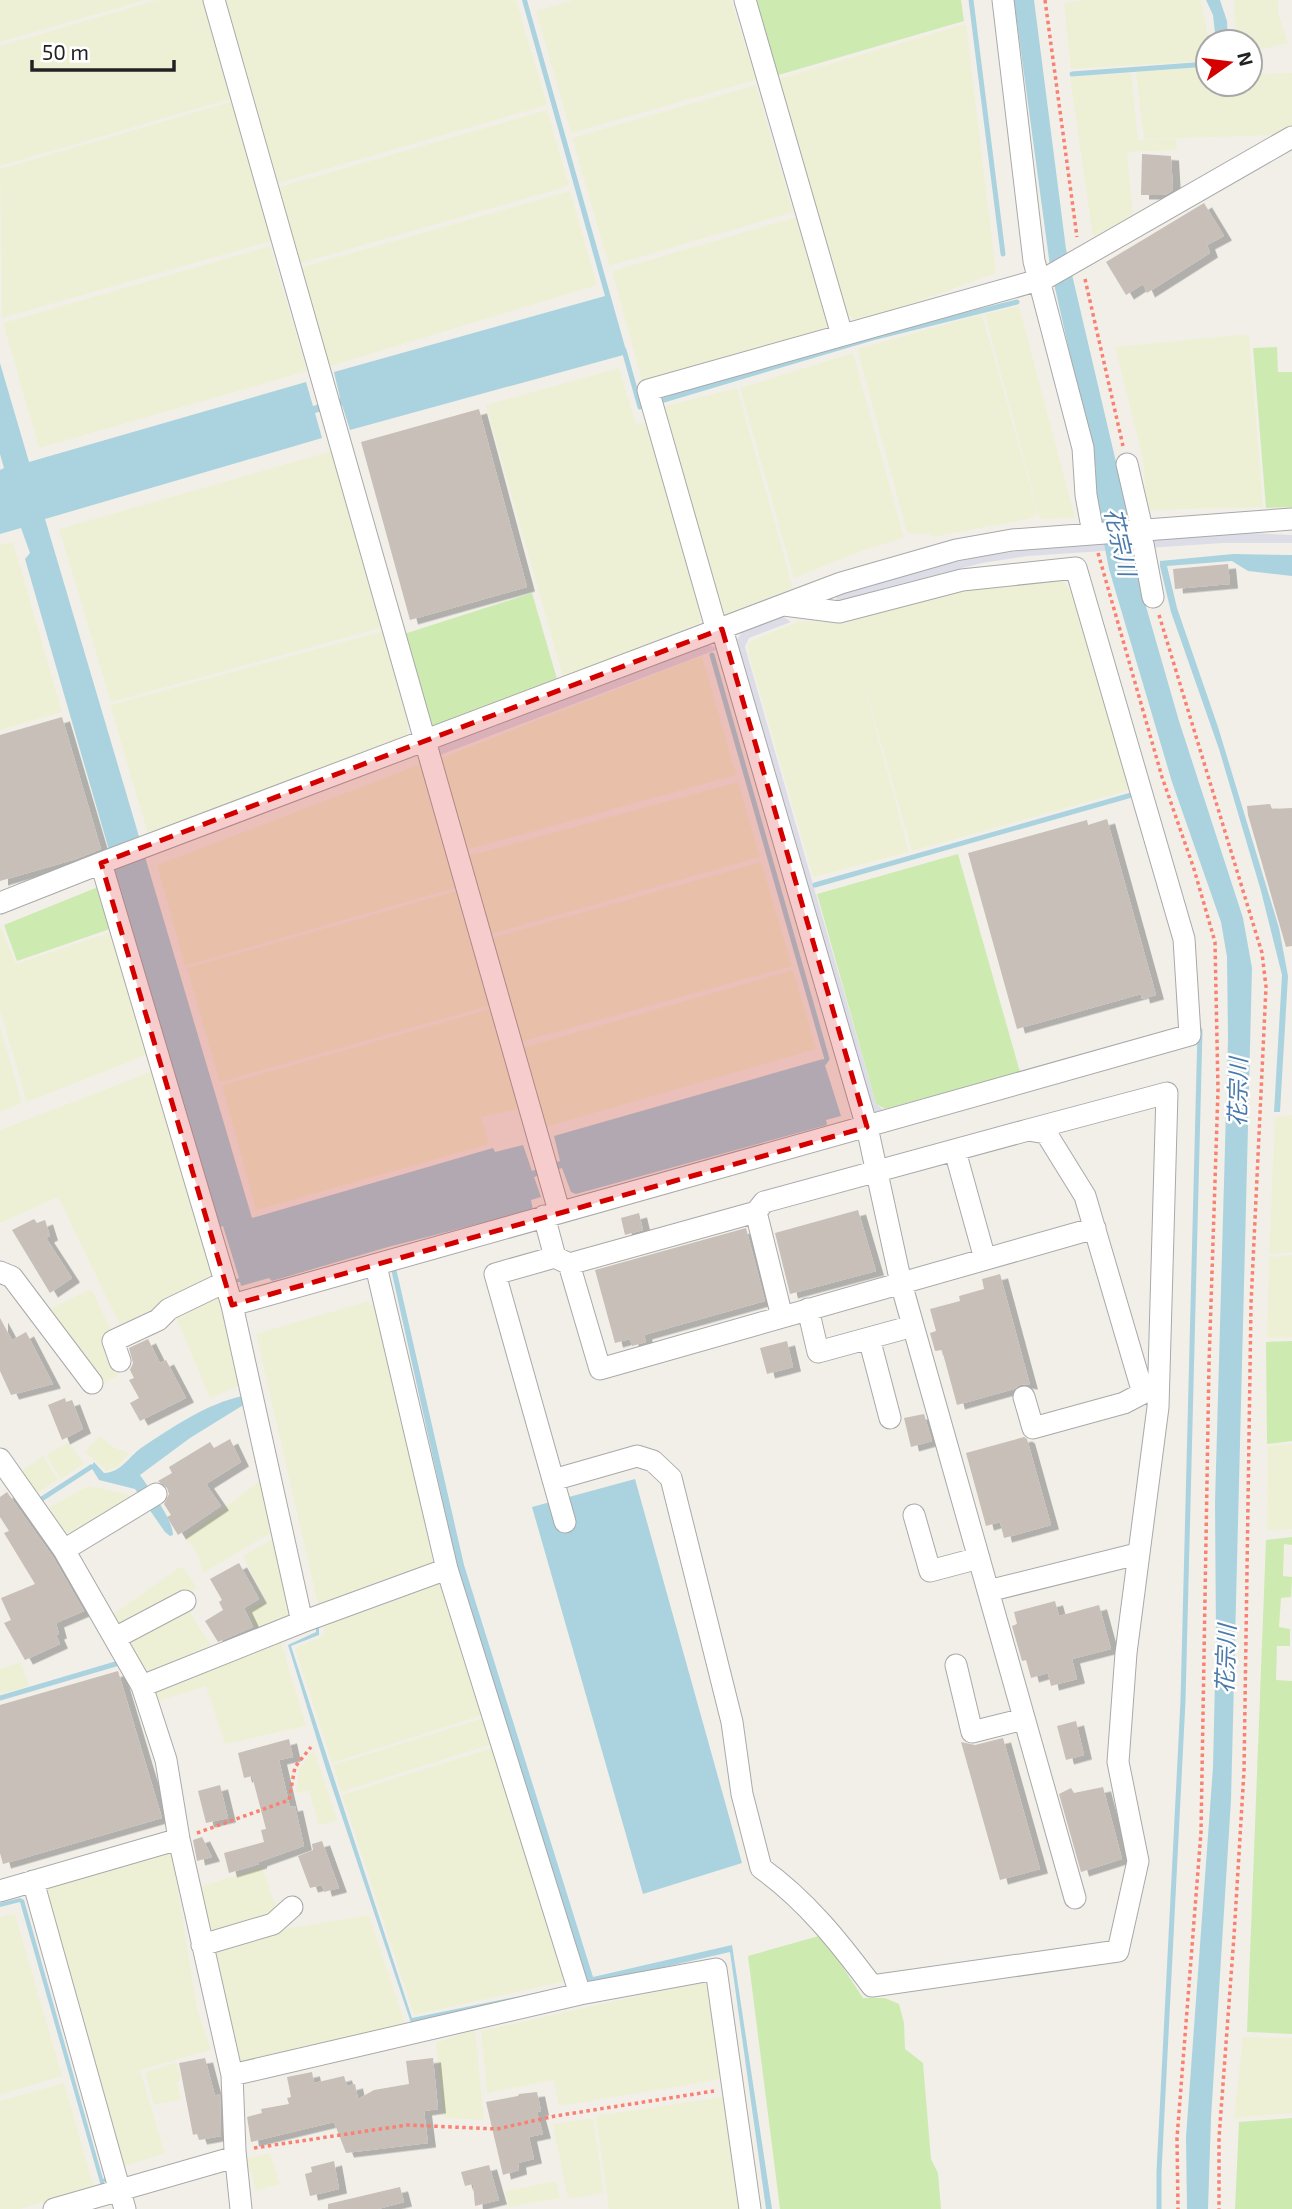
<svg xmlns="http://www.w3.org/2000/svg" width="1292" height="2209" font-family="'Exo 2','Noto Sans JP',sans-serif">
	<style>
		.farmland { fill: #eef0d5 }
		.grass { fill: #cdebb0 }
		.plaza { fill: #dddde8 }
		.water { fill: #aad3df }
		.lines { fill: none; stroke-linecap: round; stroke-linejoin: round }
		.stream { stroke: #aad3df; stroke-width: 5 }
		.building { fill: #c7bfb8; filter: url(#shadow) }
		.minor-casing { stroke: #a9a9a9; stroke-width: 23 }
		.path { stroke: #fa8072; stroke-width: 3.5; stroke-dasharray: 3.5 3.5; stroke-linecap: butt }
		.minor { stroke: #fff; stroke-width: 21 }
		.marked { fill: #d40000; fill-opacity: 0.2; stroke: #d40000; stroke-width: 5; stroke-dasharray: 14 9; stroke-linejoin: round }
		.labels { text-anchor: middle; stroke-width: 5; stroke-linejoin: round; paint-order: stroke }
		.water-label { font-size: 23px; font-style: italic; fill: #4a7aab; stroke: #fff }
	</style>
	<defs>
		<filter id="shadow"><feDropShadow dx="8" dy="4.5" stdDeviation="0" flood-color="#0004"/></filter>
	</defs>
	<rect width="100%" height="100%" fill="#f2efe9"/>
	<path class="farmland" d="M0,0H145L0,42Z
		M157,0H203L230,99L0,166V46Z
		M219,0H516L547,105L271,185Z
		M573,0H731L756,80L571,133L536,11Z
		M1084,0H1201L1209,42L1208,61L1071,69L1064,3Z
		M1234,0H1278V11L1288,43L1250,52V42H1236Z
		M966,24L996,273L872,318L856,320L846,314L775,80Z
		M1208,66V84H1250V74L1292,73V129L1282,135L1144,139L1136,72Z
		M1131,73L1138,140L1176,139L1177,150L1127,152L1133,215L1093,237L1070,77Z
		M756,85L793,212L609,266L572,138Z
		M231,102L271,241L2,318L0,169Z
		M547,110L569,186L294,265L272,189Z
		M570,191L597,285L324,368L296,269Z
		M796,217L830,322L827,330L642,381L612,271Z
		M270,246L307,371L39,448L3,323Z
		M1019,306L1075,518L1040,519L985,314Z
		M982,314L1038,514L1028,519L933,537L929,533L913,535L907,532L857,349Z
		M1249,334L1263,507L1147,510L1143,459L1115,347Z
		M853,353L904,538L864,550L794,578L740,388Z
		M619,368L636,425L647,422L701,604L700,623L563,677L486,405Z
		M737,388L793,588L723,615L662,407Z
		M332,451L384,627L111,702L59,529Z
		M13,542L62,712L0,730V545Z
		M1063,581L1071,591L1130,790L912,851L859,667L909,852L813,877L748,652V642L799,621L846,623L931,597L986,587Z
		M384,631L408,718L407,735L148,834L110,705Z
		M702,656L736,775L466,850L441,758Z
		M421,764L429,780L458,887L185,966L157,865Z
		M738,782L760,857L488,935L468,856Z
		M761,862L792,966L520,1042L489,939Z
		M459,890L492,1005L220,1082L187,968Z
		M0,926L16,964L112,932L149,1054L27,1102L0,1010Z
		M793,970L816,1049L545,1127L522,1048Z
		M494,1008L522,1108L481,1117L489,1144L256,1210L222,1085Z
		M0,1026L22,1103L0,1112Z
		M153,1071L214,1281L120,1325L58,1197L0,1223V1130Z
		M1292,1115V1252L1269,1254L1275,1117Z
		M1292,1255V1337L1267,1338L1269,1257Z
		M91,1289L113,1334L117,1376L101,1385L45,1311Z
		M217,1293L220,1297L239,1386L210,1398L175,1315Z
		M368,1301L371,1305H376L433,1561L425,1569L319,1609L256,1334Z
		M100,1436L113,1447L129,1453L117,1467L106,1471L85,1451Z
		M68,1442L84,1464L61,1479L46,1455Z
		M1292,1444V1529L1267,1531L1268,1446Z
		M43,1456L58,1480L33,1495L18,1473Z
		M261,1480L274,1531L203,1573L198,1555L185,1537Z
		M88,1486L119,1492L131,1496L71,1532L59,1534L43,1511Z
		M277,1536L295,1612L257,1631L248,1609L265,1601L243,1556Z
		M182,1566L197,1588L121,1628L113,1614Z
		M435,1582L444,1585L483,1715L332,1763L295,1648L324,1636V1626Z
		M187,1608L211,1645L146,1673L128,1642Z
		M280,1638L306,1726L225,1744L206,1686L158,1701L154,1691Z
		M21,1662L29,1686L0,1694V1669Z
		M484,1718L492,1744L341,1792L333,1765Z
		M492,1748L567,1981L414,2015L342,1795Z
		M314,1749L337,1820L319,1825L309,1790L296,1793L299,1768Z
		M166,1852L172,1855L197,2008L211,2050L140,2070L165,2153L122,2167L42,1889Z
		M262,1867L278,1913L208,1938L197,1888Z
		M15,1914L62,2076L0,2095V1917Z
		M369,1915L407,2030L238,2069L213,1949L278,1930Z
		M710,1980L723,2079L559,2106L554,2080L487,2093L481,2031Z
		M475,2029L484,2120L444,2118L436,2043Z
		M1243,2037L1292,2038V2113L1234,2118Z
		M176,2063L181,2079L177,2083L181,2099L154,2105L145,2072Z
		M64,2083L94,2188L20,2209H0V2101Z
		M729,2096L745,2209H609L596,2116Z
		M593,2118L604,2193L568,2199L553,2124Z
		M270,2153L280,2184L255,2191L252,2172L247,2171V2158Z
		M556,2181L560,2198L509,2207L505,2191Z"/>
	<path class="grass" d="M753,0H961L964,21L775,76Z
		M1277,347L1278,372H1292V507L1266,508L1253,348Z
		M532,593L557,679L436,725H431L404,634Z
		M958,854L1020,1072L885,1109L876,1104L817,894Z
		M98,887L110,929L17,961L4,925Z
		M1292,1341V1441L1267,1444L1266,1342Z
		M1292,1537V1545L1284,1544L1283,1576L1292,1577L1291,1597L1281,1598L1279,1627L1290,1629V1646H1277L1276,1680L1292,1681V2034L1247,2032L1266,1540Z
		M822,1935L863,1998H885L899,2004L904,2023L905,2049L923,2063L931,2159L938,2173L941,2209H780L748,1956Z
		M1292,2118V2209H1235L1239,2122Z"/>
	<path class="plaza" d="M1251,533L1292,535V543H1223L1028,556L982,563L884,588L837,603L836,601L837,594L945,564L990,555L1054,546Z
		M784,617L791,622L749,638L745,647L876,1104L886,1112L877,1114L869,1108L737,640L742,632Z
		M710,645L718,649L440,755L438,758L437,747Z"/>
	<path class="water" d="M522,0H527L627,354L350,430L342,405L315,413L322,438L45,519L252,1218L493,1148L495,1152L523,1145L532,1171L560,1161L554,1136L823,1059L841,1116L826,1120L827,1125L576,1194L571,1192L562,1168L534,1177L541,1197L531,1200L533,1210L388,1247L272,1281L269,1278L241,1286L240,1282H237L240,1292L237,1294L233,1280L239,1278L223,1226L218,1228L25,559L30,553L21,528L0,534V470L4,468L0,454V363L29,462L306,382L313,406L340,398L334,372L605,296Z
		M1014,0H1034L1066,249L1139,560L1143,596L1179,721L1243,918L1252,968L1231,1800L1211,2118L1208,2209H1187L1186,2137L1213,1767L1216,1636L1215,1503L1228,1039L1227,957L1221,922L1172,782L1109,569L1095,498L1096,469L1050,266Z
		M1206,0H1220L1227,21L1228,42H1216L1213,15Z
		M1233,554L1292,555V576L1248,571L1232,561L1167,566L1177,608L1218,727L1279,928L1288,976L1280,1112H1274L1282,975L1261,891L1219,749L1171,612L1160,566V561Z
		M396,1268L464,1565L593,1977L732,1945L772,2209H766L730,1952L586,1985L587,1980L456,1561L391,1269Z
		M242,1396L245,1404L190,1438L140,1475C150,1490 172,1517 173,1535L170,1536L165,1532L135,1489L99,1480L91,1467L94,1462L104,1473C123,1472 129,1455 144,1446C174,1426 207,1404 242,1396Z
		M635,1479L742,1863L643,1894L532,1507Z
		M319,1627V1635L291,1646L412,2018L569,1986L570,1989L411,2023L326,1769L288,1645L316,1632V1628Z
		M20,1898L24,1900L103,2179L107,2176L108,2181L104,2182L105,2185L101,2186L20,1902L0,1907V1903Z"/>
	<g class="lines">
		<path class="stream" d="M971,0L1003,254
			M1072,74L1208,64
			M624,350L640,407L648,404
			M657,402L872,338L1017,302
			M712,655L827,1059L824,1063
			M815,885L1135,794
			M37,1502L91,1467
			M0,1698L119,1663
			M1159,2209V2172L1183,1701L1200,1030"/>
	</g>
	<path class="building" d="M1142,154L1171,156L1173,190L1165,195H1141Z
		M1204,203L1224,236L1207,245L1210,253L1147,293L1143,284L1126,295L1106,262Z
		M479,409L527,587L410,620L361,442Z
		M1228,564L1230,584L1175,589L1173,569Z
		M62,717L101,849L76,859L0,881V735Z
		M1270,804L1272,809L1292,808V946L1286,947L1248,815L1247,806Z
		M1107,819L1156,995L1142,999L1141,994L1017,1029L968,853L1087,820L1088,825Z
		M858,1210L876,1271L790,1294L775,1233Z
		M639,1213L643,1230L625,1235L621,1218Z
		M34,1219L37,1223L45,1220L50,1236L46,1238L72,1278L50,1293L12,1230Z
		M746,1228L765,1301L644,1335L646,1342L632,1346L630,1339L615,1343L595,1270Z
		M1000,1274L1030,1385L1021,1384L1014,1389L957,1405L942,1350L935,1351L930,1333L936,1331L930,1309L960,1301L959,1296L984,1289L982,1279Z
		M0,1318L12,1340L26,1332L53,1384L11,1395L0,1371Z
		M148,1339L160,1363L166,1360L186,1398L140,1421L130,1403L139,1398L129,1380L134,1378L130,1370L133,1363L129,1348Z
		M787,1341L793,1367L767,1374L760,1348Z
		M65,1398L66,1402L72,1400L83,1429L62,1440L48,1405Z
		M924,1414L932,1441L911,1447L904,1418Z
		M1024,1437L1027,1439L1051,1525L1004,1538L1000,1522L986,1526L966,1453Z
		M230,1439L241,1462L206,1484L221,1506L178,1535L167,1517L171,1515L164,1504L169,1494L167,1488L158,1481L172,1473L169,1467L210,1442L214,1448Z
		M7,1492L53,1557L84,1611L56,1623L59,1634L56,1635L60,1644L25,1660L4,1623L11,1620L1,1598L35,1584L4,1533L9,1531L0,1517V1497Z
		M239,1563L259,1599L244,1608L253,1627L218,1642L205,1621L223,1610L219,1602L222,1600L210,1579Z
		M1055,1601L1059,1616L1099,1605L1111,1649L1072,1659L1077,1679L1051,1686L1048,1673L1031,1678L1026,1660L1022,1661L1012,1626L1017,1624L1014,1612Z
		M118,1671L162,1818L3,1864L0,1853V1705Z
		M1076,1721L1084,1755L1066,1760L1057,1726Z
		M1003,1738L1040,1869L1000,1880L961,1742L975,1745Z
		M289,1739L293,1757L279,1760L290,1807L295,1806L304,1846L259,1862V1864L229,1873L224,1853L264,1842L261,1830L266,1829L252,1776L244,1778L238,1753Z
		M220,1785L228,1818L206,1823L198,1791Z
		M1103,1787L1122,1859L1081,1872L1059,1794L1071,1788L1074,1793Z
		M202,1837L212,1857L197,1861L193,1840Z
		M322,1841L339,1888L324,1892L322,1885L310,1888L298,1856L313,1850L312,1844Z
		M205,2058L215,2096L220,2094L221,2136L199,2140L197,2134L193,2135L179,2063Z
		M433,2058L438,2109L424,2111L428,2143L346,2153L334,2122L251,2142L247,2117L262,2113L261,2109L289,2104L287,2098L291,2097L287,2077L312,2072L314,2083L344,2076L347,2086L355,2084L358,2099L374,2090L409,2084L406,2061Z
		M537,2092L541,2111L537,2112L543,2134L529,2137L534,2159L518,2163L519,2170L503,2175L486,2102L518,2096L519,2094Z
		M334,2161L339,2189L310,2196L305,2174L312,2172L311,2167Z
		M489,2165L499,2200L475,2206L473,2184L465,2186L461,2172Z
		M400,2187L404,2202L378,2209H328V2204Z"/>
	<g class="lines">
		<defs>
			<path id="minor" d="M214,0L559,1211
				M745,0L842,335
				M1003,0L1034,261L1083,448L1086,495L1093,533
				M1127,464L1142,529
				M1143,544L1153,597
				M722,629L867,1127L901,1283L1075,1898
				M717,631L648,390L1046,278L1292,137
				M101,863L232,1305L302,1622L142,1686
				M0,903L109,860L841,583L956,550L1012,540L1292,519
				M955,1151L985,1259
				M756,1212L764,1202L1028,1130L1046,1133L1085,1196L1143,1393L1124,1403L1033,1428L1024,1397
				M544,1216L555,1257
				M376,1266L447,1569L580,1994
				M0,1272L12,1277L92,1383
				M232,1305L1190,1035L1184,939L1076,568L962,580L839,612L784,605
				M808,1309L818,1352L913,1326
				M782,1317L756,1212L569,1264L600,1369L1095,1228
				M869,1338L890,1418
				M120,1361L113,1341L158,1320L169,1309L225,1282
				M0,1459L64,1550L142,1686L166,1760L179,1839L232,2075L235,2151L241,2209
				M553,1480L637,1456L653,1461L671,1478L732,1722L742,1794L761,1868C806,1900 839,1942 872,1986L1118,1951L1138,1861L1118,1762L1126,1653L1158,1407L1167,1093L1028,1130
				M914,1515L930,1571L979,1558
				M565,1522L495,1274L555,1257L569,1264
				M64,1550L156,1494
				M988,1591L1137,1554
				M302,1622L447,1569
				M115,1638L185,1601
				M956,1665L972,1732L1024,1719
				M33,1881L125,2209
				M0,1891L179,1839
				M202,1945L273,1924L292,1907
				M232,2075L580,1994L716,1969L750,2209
				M54,2209L235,2157"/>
		</defs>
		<use href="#minor" class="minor-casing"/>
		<path class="path" d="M1045,0L1077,237
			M1085,279L1123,446
			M1098,553L1162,777L1194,869L1215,942L1218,1090L1209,1364L1201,1832L1177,2138L1178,2209
			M1159,615L1262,953L1266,987L1251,1304L1244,1771L1234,1936L1219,2138V2209
			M197,1833L289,1800L295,1767L311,1747
			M254,2148L407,2125L497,2129L555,2116L714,2091"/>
		<use href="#minor" class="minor"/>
	</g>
	<path class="marked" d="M722,629L867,1127L232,1305L101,863Z"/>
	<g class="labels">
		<g class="water-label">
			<text transform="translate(1120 542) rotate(77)" y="8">花宗川</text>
			<text transform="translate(1238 1092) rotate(-89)" y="8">花宗川</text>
			<text transform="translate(1226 1659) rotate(-88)" y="8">花宗川</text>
		</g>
	</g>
	<g transform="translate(1229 63) rotate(76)"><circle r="33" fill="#ffffff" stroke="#a7a7a7" stroke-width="2"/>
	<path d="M0-5L12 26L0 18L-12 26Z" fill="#d40000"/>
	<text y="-10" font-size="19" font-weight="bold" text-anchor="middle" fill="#222222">N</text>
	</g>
	<path d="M32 60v10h142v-10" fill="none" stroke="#222222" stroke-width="3.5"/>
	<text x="42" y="60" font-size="21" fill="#222222" stroke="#ffffff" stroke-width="5" paint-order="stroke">50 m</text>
</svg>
